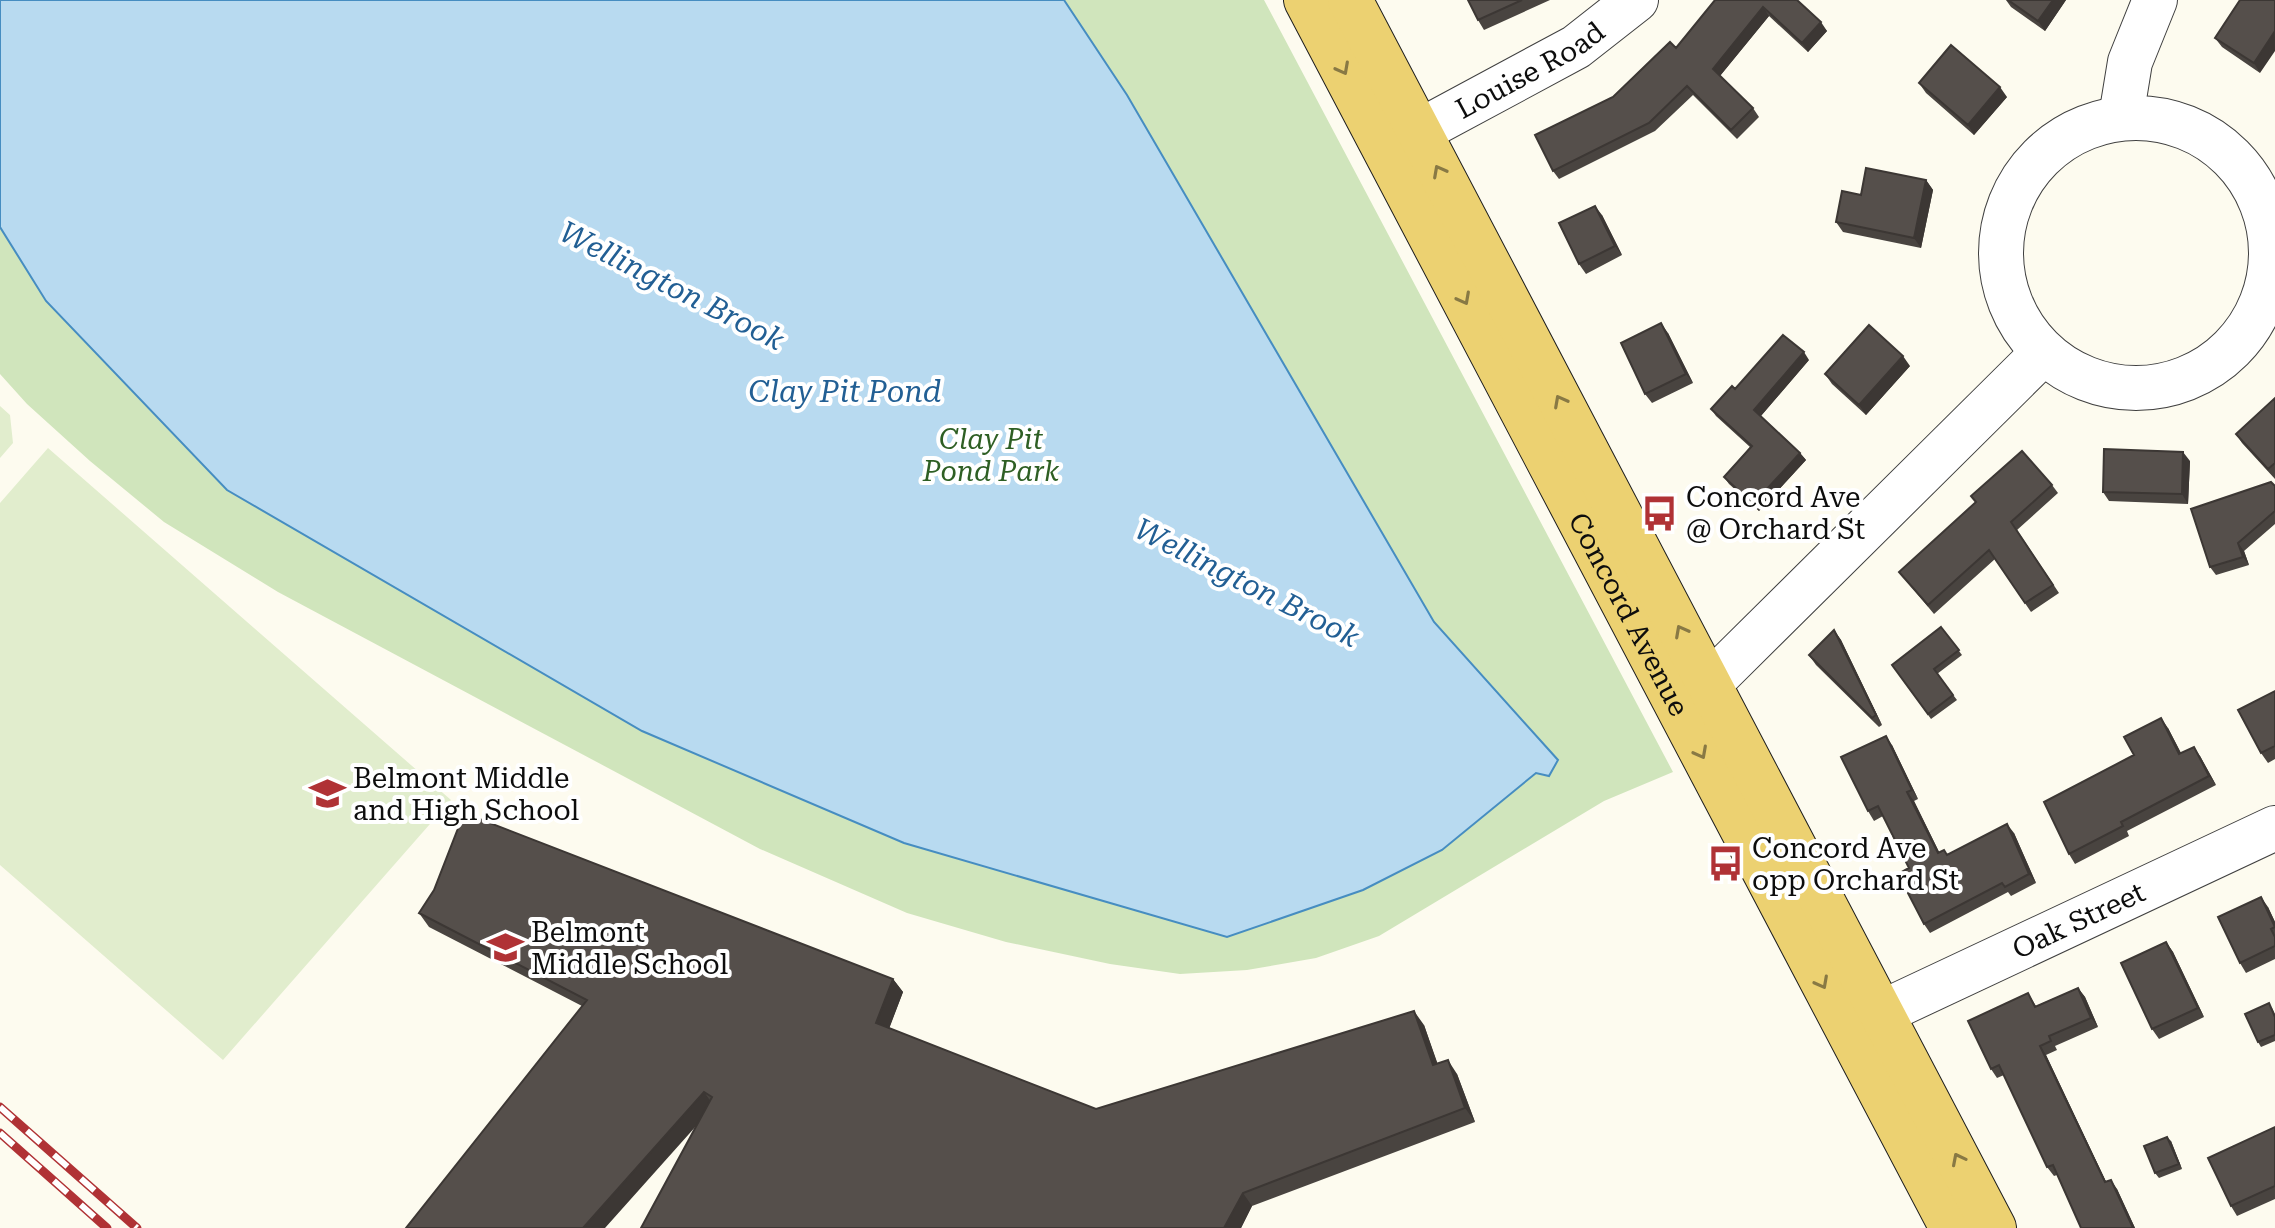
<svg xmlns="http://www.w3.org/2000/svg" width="2275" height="1228" font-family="'Roboto Serif',serif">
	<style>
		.green { fill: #d0e5bc }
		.pitch { fill: #e1edcd }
		.water { fill: #b8daf0; stroke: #468dc1; stroke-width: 2 }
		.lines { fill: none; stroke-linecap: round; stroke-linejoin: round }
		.minor-casing { stroke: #404040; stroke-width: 46 }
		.major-casing { stroke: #1e1e1e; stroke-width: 46 }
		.minor { stroke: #fff; stroke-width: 44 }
		.major { stroke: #ecd171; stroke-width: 44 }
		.rail-casing { stroke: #b03235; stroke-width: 9 }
		.rail { stroke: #fff; stroke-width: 6; stroke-dasharray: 18; stroke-linecap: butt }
		.wall { fill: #494440 }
		.shaded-wall { fill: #3c3734 }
		.building { fill: #554f4b; stroke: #3c3734; stroke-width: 2 }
		.oneway { stroke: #887944 }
		.labels { text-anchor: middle; stroke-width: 8; stroke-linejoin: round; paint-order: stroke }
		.street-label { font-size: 28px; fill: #0d0d0d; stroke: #fff }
		.park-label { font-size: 28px; font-style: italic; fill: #2e5f24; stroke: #fff }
		.poi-label { font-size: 28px; fill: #0d0d0d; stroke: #fff; text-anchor: start }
		.water-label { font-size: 30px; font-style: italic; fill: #225f94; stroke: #fff }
	</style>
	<rect width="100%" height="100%" fill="#fdfbef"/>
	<path class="green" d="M0,0H1264L1673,772L1604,801L1379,936L1316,958L1247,970L1180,974L1110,964L1006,942L907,913L760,849L278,592L164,522L90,461L27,404L0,374Z"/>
	<path class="pitch" d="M0,406L10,415L13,443L0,458Z
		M48,448L451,800L223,1060L0,865V503Z"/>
	<path class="water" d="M0,0H1064L1127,95L1434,622L1558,760L1549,776L1536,773L1442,850L1363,890L1227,937L904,843L642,731L227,490L46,301L0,227Z"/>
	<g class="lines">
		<defs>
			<g id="minor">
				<path d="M2121,117L2130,62L2155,0"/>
				<circle cx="2136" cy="253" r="135"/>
				<path id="s1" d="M1418,132L1576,47L1636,0"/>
				<path d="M1709,684L2043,353"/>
				<path id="s2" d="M1883,1012L2275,828"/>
			</g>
			<g id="major">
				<path id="s3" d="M1306,0L1952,1228"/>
				<path d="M1350,0L1994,1228"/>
			</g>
		</defs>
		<use href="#minor" class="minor-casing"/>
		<use href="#major" class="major-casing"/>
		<use href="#minor" class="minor"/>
		<use href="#major" class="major"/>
		<defs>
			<path id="rail" d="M0,1107L137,1228
				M0,1133L107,1228"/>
		</defs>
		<use href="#rail" class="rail-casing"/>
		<use href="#rail" class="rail"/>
	</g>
	<path class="wall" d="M1468,0H1550L1484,30L1478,20Z
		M1715,0H1797L1827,31L1808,52L1769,16L1720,76L1753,108L1759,117L1737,139L1693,95L1655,131L1559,179L1553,171L1613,97L1676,48Z
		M2006,0H2066L2045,31L2011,7Z
		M2240,0L2260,73L2222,47L2215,38Z
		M1919,83L2007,97L1974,135L1926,93Z
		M1926,180L1933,190L1921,248L1843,232L1836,222Z
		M1602,215L1622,255L1586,274L1579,264Z
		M1668,333L1693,383L1652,403L1645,394Z
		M1809,360L1761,416L1800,453L1806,460L1759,511L1729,484L1724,477L1750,447L1716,416L1711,409L1735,389Z
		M1910,366L1866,415L1832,384L1825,374Z
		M2275,398V479L2242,443L2236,434Z
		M2190,461L2188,504L2109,501L2103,492Z
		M2052,485L2058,493L2017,530L2059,593L2031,612L1995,559L1934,614L1899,572L1976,503L1971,496Z
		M2275,486V524L2244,551L2249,565L2216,575L2210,567Z
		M1941,627L1962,655L1937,674L1957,700L1931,719L1892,665Z
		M1834,630L1841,640L1882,725L1879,727L1816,665L1809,655Z
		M2275,691V759L2268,763L2261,753Z
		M2168,728L2181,753L2200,756L2216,785L2127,831L2129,836L2075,864L2069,854L2134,755Z
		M1892,745L1918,799L1914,801L1939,852L1948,855L2014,833L2036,883L2011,896L2008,892L1930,933L1924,924L1909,868L1883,816L1874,821L1868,811Z
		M2268,907L2275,922V959L2246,973L2240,963Z
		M419,913L893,979L903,992L889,1028L1096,1109L1424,1025L1437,1063L1457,1074L1475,1122L1252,1206L1241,1228H641L697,1125L582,1006L429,927Z
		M2166,942L2173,952L2204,1017L2159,1039L2152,1029Z
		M2078,988L2085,997L2098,1027L2055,1046L2057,1050L2046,1055L2106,1182L2117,1189L2135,1228H2081L2057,1175L2054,1176L2047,1167L2004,1075L1997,1078L1991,1069L2028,993L2036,1006Z
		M2272,1008L2275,1014V1041L2261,1047L2258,1042Z
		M2275,1127V1199L2237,1216L2231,1206Z
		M2171,1141L2182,1169L2159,1178L2155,1173Z"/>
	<path class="shaded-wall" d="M2053,0H2066L2045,31L2038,21Z
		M1763,7L1769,16L1719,77L1713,69Z
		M1821,22L1827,31L1808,52L1802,43Z
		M2275,31V51L2260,73L2254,63Z
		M2000,87L2007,97L1974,135L1968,125Z
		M1926,180L1933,190L1921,248L1914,238Z
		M1595,206L1602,215L1622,255L1615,246Z
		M1661,323L1668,333L1693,383L1686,374Z
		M1804,352L1809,360L1759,418L1754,410Z
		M1903,356L1910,366L1866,415L1859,405Z
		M2183,452L2190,461L2188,504L2182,494Z
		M1800,453L1806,460L1759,511L1753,504Z
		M2238,543L2244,551L2249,565L2243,557Z
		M1834,630L1841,640L1882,725L1876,715Z
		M2161,718L2168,728L2186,763L2179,754Z
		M1886,736L1892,745L1918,799L1912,790Z
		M2194,747L2200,756L2216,785L2209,776Z
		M1907,792L1914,801L1944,862L1938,853Z
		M2007,824L2014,833L2036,883L2029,874Z
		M2261,897L2268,907L2275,922V927Z
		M2166,942L2173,952L2204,1017L2198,1008Z
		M893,979L903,992L886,1037L876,1023Z
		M2078,988L2085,997L2098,1027L2091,1018Z
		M1414,1011L1424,1025L1443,1079L1433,1065Z
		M2040,1046L2046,1055L2111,1192L2105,1182Z
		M1448,1060L1457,1074L1475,1122L1465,1108Z
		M704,1092L714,1106L605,1228H583Z
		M2167,1137L2171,1141L2182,1169L2179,1164Z
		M2111,1180L2117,1189L2135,1228H2133Z
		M1243,1193L1252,1206L1241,1228H1224Z"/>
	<path class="building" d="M1468,0H1522L1478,20Z
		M1715,0H1797L1821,22L1802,43L1763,7L1713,69L1753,108L1731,130L1687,86L1649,123L1553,171L1535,135L1613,97L1670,42L1676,48Z
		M2008,0H2053L2038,21Z
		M2240,0H2275V31L2254,63L2215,38Z
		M1951,45L2000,87L1968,125L1919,83Z
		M1866,168L1926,180L1914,238L1836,222L1842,191L1861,195Z
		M1595,206L1615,246L1579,264L1559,223Z
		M1661,323L1686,374L1645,394L1621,343Z
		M1869,325L1903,356L1859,405L1825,374Z
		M1783,335L1804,352L1754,410L1800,453L1753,504L1724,477L1752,446L1711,409L1732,386L1735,389Z
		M2275,398V463L2268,469L2236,434Z
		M2104,449L2183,452L2182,494L2103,492Z
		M2022,451L2052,485L2011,522L2053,585L2025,603L1989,550L1928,605L1899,572L1976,502L1971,496Z
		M2271,482L2275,486V511L2238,543L2243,557L2210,567L2191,509Z
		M1941,627L1959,650L1934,669L1953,695L1928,714L1892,665Z
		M1834,630L1876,715L1872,718L1809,655Z
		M2275,691V746L2261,753L2238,710Z
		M2161,718L2179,754L2194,747L2209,776L2121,822L2123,826L2069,854L2044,802L2134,755L2124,737Z
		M1886,736L1912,790L1907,792L1938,853L1944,850L1947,855L2007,824L2029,874L2005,887L2002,883L1924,924L1898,874L1909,868L1878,806L1868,811L1841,757Z
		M464,813L893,979L876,1023L1096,1109L1414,1011L1433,1065L1448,1060L1465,1108L1243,1193L1224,1228H641L712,1097L704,1092L583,1228H406L587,1000L419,913L434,890Z
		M2261,897L2275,927L2271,929L2275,937V946L2240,963L2218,917Z
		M2166,942L2198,1008L2152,1029L2121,963Z
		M2078,988L2091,1018L2049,1036L2051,1041L2040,1046L2105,1182L2111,1180L2133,1228H2081L2053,1165L2047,1167L1999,1065L1991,1069L1968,1021L2028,993L2035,1007Z
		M2269,1003L2275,1017V1035L2258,1042L2245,1014Z
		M2275,1127V1186L2231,1206L2208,1158Z
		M2167,1137L2179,1164L2155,1173L2144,1146Z"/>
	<defs><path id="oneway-chevron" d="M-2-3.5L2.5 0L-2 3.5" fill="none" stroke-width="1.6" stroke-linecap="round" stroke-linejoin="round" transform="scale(2)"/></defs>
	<g class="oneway">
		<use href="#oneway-chevron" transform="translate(1343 69) rotate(62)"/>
		<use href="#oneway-chevron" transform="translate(1439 171) rotate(-118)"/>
		<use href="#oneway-chevron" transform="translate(1464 299) rotate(62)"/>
		<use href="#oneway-chevron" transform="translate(1560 401) rotate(-118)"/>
		<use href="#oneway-chevron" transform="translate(1681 631) rotate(-118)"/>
		<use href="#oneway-chevron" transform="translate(1701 753) rotate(62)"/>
		<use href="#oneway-chevron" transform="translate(1822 983) rotate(62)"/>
		<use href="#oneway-chevron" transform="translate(1958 1159) rotate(-117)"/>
	</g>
	<defs>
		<symbol id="bus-bare" viewBox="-9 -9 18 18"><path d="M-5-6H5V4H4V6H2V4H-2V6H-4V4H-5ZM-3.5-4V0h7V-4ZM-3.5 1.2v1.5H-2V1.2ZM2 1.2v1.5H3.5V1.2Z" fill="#b03235" stroke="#fff" stroke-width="2.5" paint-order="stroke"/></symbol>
		<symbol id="school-bare" viewBox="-9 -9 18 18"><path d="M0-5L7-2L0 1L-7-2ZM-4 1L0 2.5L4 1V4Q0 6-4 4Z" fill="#b03235" stroke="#fff" stroke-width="2.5" paint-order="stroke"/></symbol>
	</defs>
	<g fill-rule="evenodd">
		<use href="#bus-bare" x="1634" y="488" width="51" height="51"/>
		<use href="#school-bare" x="302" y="768" width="51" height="51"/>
		<use href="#bus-bare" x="1700" y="838" width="51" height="51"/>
		<use href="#school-bare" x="480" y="922" width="51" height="51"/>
	</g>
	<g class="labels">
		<g class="street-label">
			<text dy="10" stroke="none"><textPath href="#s1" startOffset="128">Louise Road</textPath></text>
			<text dy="10" stroke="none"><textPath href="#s3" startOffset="694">Concord Avenue</textPath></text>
			<text dy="10" stroke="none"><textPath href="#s2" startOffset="216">Oak Street</textPath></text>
		</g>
		<g class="park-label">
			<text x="991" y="449">Clay Pit<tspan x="991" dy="32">Pond Park</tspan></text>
		</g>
		<g class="poi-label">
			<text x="1686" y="507">Concord Ave<tspan x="1686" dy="32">@ Orchard St</tspan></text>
			<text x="353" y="788">Belmont Middle<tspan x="353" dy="32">and High School</tspan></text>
			<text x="1752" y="858">Concord Ave<tspan x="1752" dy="32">opp Orchard St</tspan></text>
			<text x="531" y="942">Belmont<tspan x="531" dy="32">Middle School</tspan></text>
		</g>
		<g class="water-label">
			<text transform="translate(672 286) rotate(27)" y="10">Wellington Brook</text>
			<text x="845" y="402">Clay Pit Pond</text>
			<text transform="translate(1247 583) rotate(27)" y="10">Wellington Brook</text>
		</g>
	</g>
</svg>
